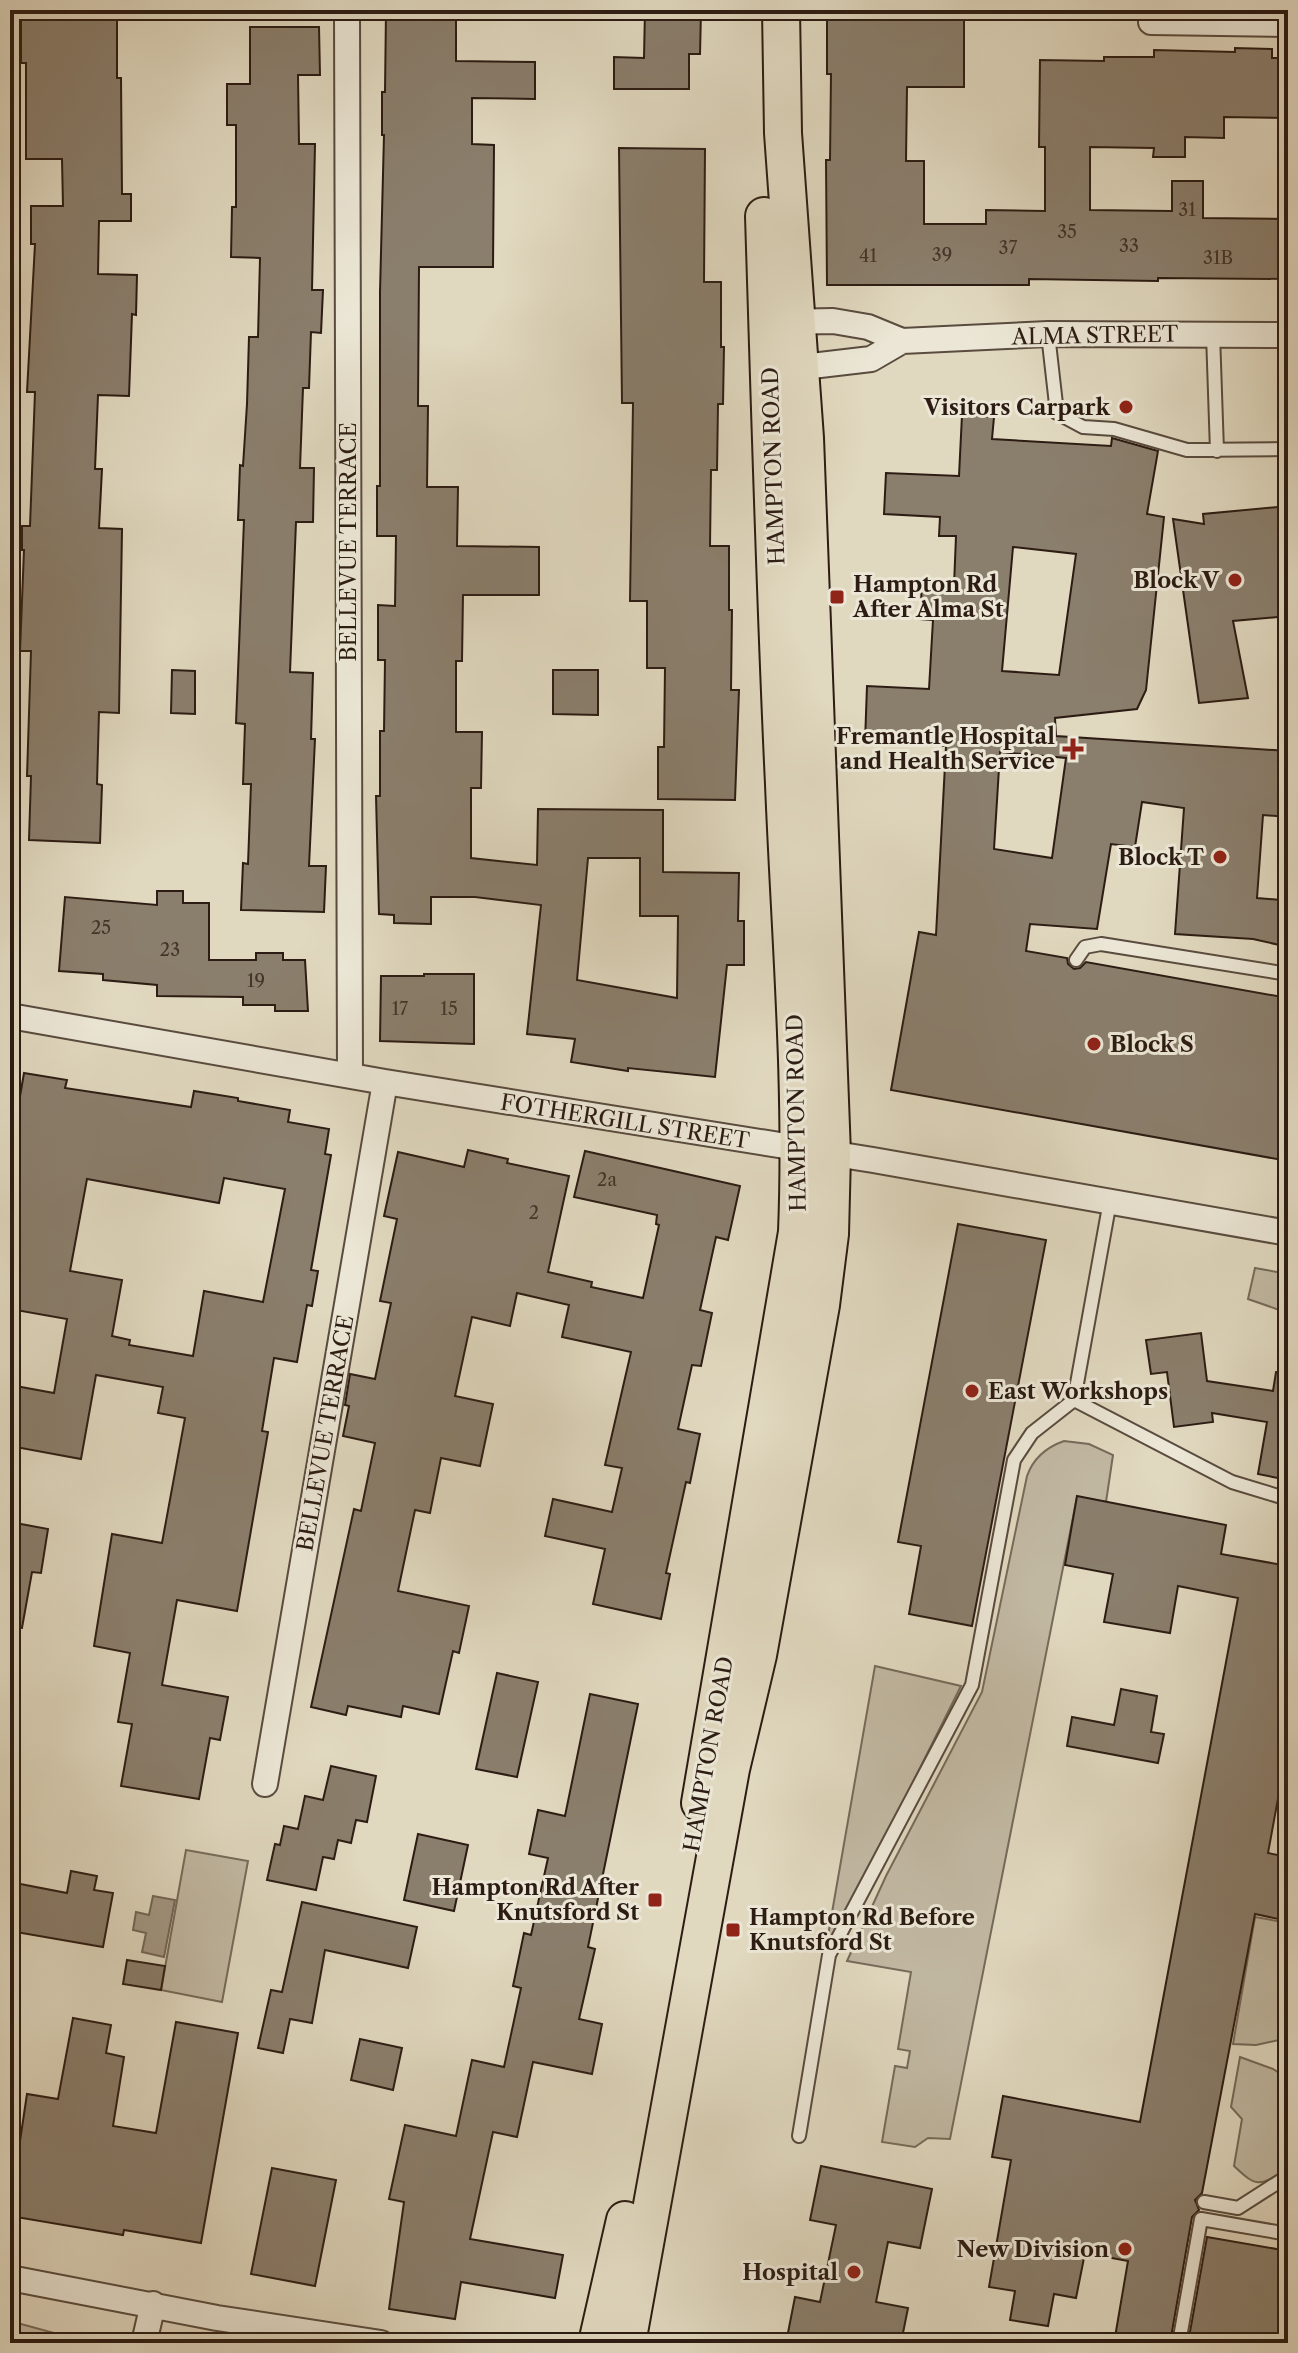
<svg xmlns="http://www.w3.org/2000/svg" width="1298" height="2353" font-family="'Libre Caslon Text',serif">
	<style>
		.green { fill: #c1b8a2; stroke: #766a5a; stroke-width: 2 }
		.water { fill: #a39885; stroke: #736657; stroke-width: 2 }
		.building { fill: #8a7e6c; stroke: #2c1c13; stroke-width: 2; fill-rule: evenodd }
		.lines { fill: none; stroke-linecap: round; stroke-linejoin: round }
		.service-casing { stroke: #594b3e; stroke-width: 16 }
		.minor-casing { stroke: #594b3e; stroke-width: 28 }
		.primary-casing { stroke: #2c1c13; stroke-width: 40 }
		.service { stroke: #ebe6d5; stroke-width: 12 }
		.minor { stroke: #ebe6d5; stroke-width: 24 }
		.primary { stroke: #e0d8bf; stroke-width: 36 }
		.poi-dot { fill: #8f2418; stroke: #ebe6d5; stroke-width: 3 }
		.labels { text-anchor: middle; stroke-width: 6; stroke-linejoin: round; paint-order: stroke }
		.number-label { font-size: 18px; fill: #443429 }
		.street-label { font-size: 22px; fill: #2c1c13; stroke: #ebe6d5 }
		.poi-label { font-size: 22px; font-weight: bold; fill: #2c1c13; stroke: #ebe6d5; text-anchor: end }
	</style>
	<rect width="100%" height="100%" fill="#e0d8bf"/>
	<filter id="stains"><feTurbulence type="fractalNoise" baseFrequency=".0025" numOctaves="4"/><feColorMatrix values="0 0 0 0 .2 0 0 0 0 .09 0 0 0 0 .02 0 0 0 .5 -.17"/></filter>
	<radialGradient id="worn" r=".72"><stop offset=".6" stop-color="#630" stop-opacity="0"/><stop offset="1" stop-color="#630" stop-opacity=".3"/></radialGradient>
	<path class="green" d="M1255,1268L1288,1274V1313L1248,1299Z
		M1064,1441L1089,1444L1113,1455L1106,1502L1077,1497L950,2139L928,2138L915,2147L882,2142L895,2066L907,2068L910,2051L898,2049L911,1972L847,1961L886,1876L982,1692L1027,1476C1033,1459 1047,1447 1064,1441Z
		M875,1666L961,1686L834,1940L826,1947Z
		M186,1850L248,1861L222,2002L161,1990Z
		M1255,1917L1288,1923V2038L1256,2045L1233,2044Z
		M1240,2057L1273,2069L1288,2079L1286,2170C1259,2186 1257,2188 1234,2166L1242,2119L1231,2107Z
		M10,2321L58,2334L64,2343H10Z"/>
	<path class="water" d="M153,1896L175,1900L164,1957L142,1952L146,1933L133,1930L136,1912L149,1915Z"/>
	<path class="building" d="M645,10L701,11L700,54H689V89H614V57L644,58Z
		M827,10H900V19L964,20V87H907L906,161H924V224H986V210L1045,211V147H1039L1040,60L1104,61V57H1154V50L1235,52V48L1272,49V58H1288V118L1224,117V138L1185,137V157H1153L1154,148L1090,147V210L1172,211V181H1203V218L1288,219V279L1158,278V281L1029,279V285H827L826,160H830L831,74H827Z
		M386,11L456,12V61L535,62V99L472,98V144L494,145L493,267H419L418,406H428L427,487H458L457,546L539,547V595H463L462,661H456V732H482L481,788H471V858L537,865L538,809L663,810V872L739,873L738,921H744V965H727L715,1077L628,1068V1071L571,1062L575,1039L527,1034L541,905L475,897H431V924L394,923V915L379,914L376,796H380V731H384L385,660H378V605L395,606L396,536H377V486H380V292L384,135H382V92H385ZM588,858H640V916H678L677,998L577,980Z
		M21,15H117V78H121L122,194H131V221H99L98,274L137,275L136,315L132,314L129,396L98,395L95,469H102L99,528L122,529L119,713L99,712L97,784L102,785L100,843L29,840L31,776H27L31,651H20L24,550H22V526H30L35,392H27L35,244H31V206H63L62,159H26V63H21Z
		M250,27H319L320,75H298L299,144H315L312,290H323L321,333L311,332L309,388H303L300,468H314L313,522H296L290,672L313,673L311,739H315L309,866H326L324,912L241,910L243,863L248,864L251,784H243L245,724L236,723L244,520H238L240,465L243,466L247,404L249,337H258L260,258L231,257L232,207H236V125H227V84H250Z
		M619,148L705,149L704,282H721V347H724L723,404H718L717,470H711L710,546H729V610H732L731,690H739L735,800L658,799V747H664L665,668H647V601H630L633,403H622Z
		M962,415L994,417L992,439L1111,446L1112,438L1158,451L1147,514L1164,517L1146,690L1137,709L1055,718L1056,736L1288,751V817L1263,815L1257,898L1281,900L1288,907V947L1253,939L1175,934L1184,808L1142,802L1135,847L1111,844L1097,929L1030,924L1026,951L1067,958L1068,964L1074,969L1080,968L1086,962L1288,998V1161L891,1090L919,932L936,935L946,746L865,742L867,686L929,689L933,620L920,619L922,584L954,586L956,536H939L940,517L884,514L886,473L959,476ZM1013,547L1076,554L1059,675L1002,671ZM1000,752L1066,758L1052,858L994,849Z
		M1288,506V616L1233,621L1248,698L1199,703L1173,519L1204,524L1203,514Z
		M172,670L195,671V714L171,713Z
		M553,670H598V715L553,714Z
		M157,891H183V903H209V960H256V953H283V960H305L308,1011H275V1005H243V997L157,996V985L103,980V974L59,971L65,897L157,905Z
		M424,974H474V1044L380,1041L381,976H424Z
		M24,1073L67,1080L65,1088L191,1107L194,1091L238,1098V1101L290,1110L288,1122L329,1129L325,1154L331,1155L311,1270L318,1271L312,1306L307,1305L297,1362L274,1358L262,1431L268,1432L237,1611L177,1600L162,1685L228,1697L220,1740L210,1738L199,1799L121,1786L132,1724L118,1722L130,1653L94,1646L112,1534L162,1543L185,1418L158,1413L163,1387L96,1375L81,1459L10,1446V1385L54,1393L67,1319L10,1309V1154ZM224,1178L285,1189L263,1302L204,1291L193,1356L129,1345L130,1340L112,1336L122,1280L70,1271L87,1179L219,1203Z
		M468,1150L508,1159L507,1163L569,1176L548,1272L592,1282L591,1287L643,1298L659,1225L656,1224L657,1215L574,1197L585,1151L740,1186L728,1240L716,1237L700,1310L712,1313L701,1366L692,1365L678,1429L700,1434L690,1483L686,1482L666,1573L670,1574L661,1619L593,1604L605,1549L545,1536L553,1499L612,1512L622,1468L605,1465L631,1352L562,1337L569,1305L517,1293L510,1326L472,1317L455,1396L493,1404L480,1466L441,1458L430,1513L415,1510L398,1591L469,1606L459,1653L453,1651L439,1714L403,1706L401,1717L348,1706L346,1715L311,1707L354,1509L361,1511L375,1443L343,1436L349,1406L345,1405L350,1374L375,1379L391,1303L380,1301L397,1219L384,1216L398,1152L464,1167Z
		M958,1224L1046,1240L972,1626L909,1614L921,1546L898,1542Z
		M1201,1333L1207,1381L1273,1391L1276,1372L1288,1373V1480L1258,1474L1267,1422L1212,1413L1213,1422L1174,1427L1167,1372L1151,1374L1146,1340Z
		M1077,1496L1226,1525L1221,1554L1288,1566V1744L1268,1853L1288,1857V1921L1255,1914L1202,2193L1195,2200L1199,2210L1192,2217L1170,2343H1114L1128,2261L1085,2253L1076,2298L1054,2294L1048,2326L1010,2320L1015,2291L989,2287L1011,2160L992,2157L1003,2096L1140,2122L1238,1598L1178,1586L1170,1633L1104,1622L1113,1574L1065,1565Z
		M10,1522L48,1529L41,1573L32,1572L22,1628L10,1627Z
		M497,1673L538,1682L517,1777L476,1769Z
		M1121,1689L1157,1696L1151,1732L1164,1734L1158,1763L1067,1746L1072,1717L1114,1725Z
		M590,1694L638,1704L588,1947L595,1949L579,2019L602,2024L592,2074L533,2062L517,2137L493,2132L470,2239L563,2255L555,2298L461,2282L455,2319L389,2309L404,2202L389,2199L405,2125L456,2136L472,2060L504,2067L521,1988L513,1986L524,1933L531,1935L548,1858L529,1854L538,1810L565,1816Z
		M331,1766L376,1776L367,1822L356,1820L351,1843L338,1840L334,1859L323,1857L316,1890L267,1880L275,1844L280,1845L284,1826L298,1829L305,1796L323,1800Z
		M418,1834L468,1845L454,1911L404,1900Z
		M71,1871L97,1876L94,1890L113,1893L103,1947L10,1931V1882L67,1893Z
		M302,1902L417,1927L408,1968L325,1950L312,2023L290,2019L283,2053L258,2048L271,1990L282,1992Z
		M127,1960L165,1966L161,1990L123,1984Z
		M73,2018L111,2025L106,2053L124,2057L113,2126L156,2133L176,2022L238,2033L201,2243L124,2230L123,2235L10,2216V2139L20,2141L27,2094L58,2099Z
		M360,2039L402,2048L393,2090L351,2080Z
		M821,2166L932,2189L920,2248L888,2242L876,2302L908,2308L901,2343H786L795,2297L820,2302L836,2225L810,2220Z
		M272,2168L336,2180L315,2286L251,2274Z
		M1207,2237L1288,2251V2343H1188Z"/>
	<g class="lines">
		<defs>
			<path id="service" d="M1048,334L1057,413L1083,427L1114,429L1187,450L1288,449
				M1213,334L1217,451
				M1076,960L1085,947L1101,944L1288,974
				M1110,1201L1074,1400L1232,1482L1288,1499
				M799,2136L829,1955L972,1685L1014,1460L1032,1433L1074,1400
				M1204,2202L1238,2208L1288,2176
				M1179,2343L1201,2219L1288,2234"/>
			<path id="minor" d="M347,10L350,1074
				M1151,22L1288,24
				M782,322L833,321L868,327L902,341L1048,334L1288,335
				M786,369L871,359L902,341
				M10,1016L385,1082L873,1160L1288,1233
				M265,1784L385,1082
				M10,2278L217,2318L381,2343
				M144,2343L153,2304"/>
			<path id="primary" d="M700,1803L797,1232C803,1082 790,933 784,784C775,595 770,405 764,216
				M597,2343L625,2220
				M627,2343L731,1769L758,1655L821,1305L830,1234L832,1154L805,438L783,133L781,10"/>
		</defs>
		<use href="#service" class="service-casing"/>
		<use href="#minor" class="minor-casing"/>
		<use href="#primary" class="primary-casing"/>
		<use href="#service" class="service"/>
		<use href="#minor" class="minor"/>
		<use href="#primary" class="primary"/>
	</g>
	<g class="poi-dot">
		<circle cx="1126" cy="407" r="8"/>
		<circle cx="1235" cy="580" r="8"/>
		<rect x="829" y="589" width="16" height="16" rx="4"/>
		<path d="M1069 737h8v8h8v8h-8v8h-8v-8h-8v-8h8z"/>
		<circle cx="1220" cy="857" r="8"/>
		<circle cx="1094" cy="1044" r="8"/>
		<circle cx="972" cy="1391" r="8"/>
		<rect x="647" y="1892" width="16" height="16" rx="4"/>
		<rect x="725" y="1922" width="16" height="16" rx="4"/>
		<circle cx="1125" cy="2249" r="8"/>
		<circle cx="854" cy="2272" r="8"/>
	</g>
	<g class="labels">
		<g class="number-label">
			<text x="1187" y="216">31</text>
			<text x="1067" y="238">35</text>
			<text x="1129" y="252">33</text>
			<text x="1008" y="254">37</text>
			<text x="942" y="261">39</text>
			<text x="868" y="262">41</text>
			<text x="1218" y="264">31B</text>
			<text x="101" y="934">25</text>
			<text x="170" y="956">23</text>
			<text x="256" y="987">19</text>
			<text x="400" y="1015">17</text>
			<text x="449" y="1015">15</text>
			<text x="607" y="1186">2a</text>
			<text x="534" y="1219">2</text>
		</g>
		<g class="street-label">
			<text transform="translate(1095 335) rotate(-1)" y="8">ALMA STREET</text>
			<text transform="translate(773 466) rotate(-92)" y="8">HAMPTON ROAD</text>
			<text transform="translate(348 542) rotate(-90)" y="8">BELLEVUE TERRACE</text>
			<text transform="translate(796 1113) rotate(-91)" y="8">HAMPTON ROAD</text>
			<text transform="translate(625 1121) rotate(9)" y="8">FOTHERGILL STREET</text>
			<text transform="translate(325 1433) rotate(-80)" y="8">BELLEVUE TERRACE</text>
			<text transform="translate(708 1754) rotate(-80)" y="8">HAMPTON ROAD</text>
		</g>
		<g class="poi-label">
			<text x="1110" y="415">Visitors Carpark</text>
			<text x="1219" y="588">Block V</text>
			<text x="853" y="592" text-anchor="start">Hampton Rd<tspan x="853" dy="25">After Alma St</tspan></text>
			<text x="1055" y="744">Fremantle Hospital<tspan x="1055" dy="25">and Health Service</tspan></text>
			<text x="1204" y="865">Block T</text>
			<text x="1110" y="1052" text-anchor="start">Block S</text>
			<text x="988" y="1399" text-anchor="start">East Workshops</text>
			<text x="639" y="1895">Hampton Rd After<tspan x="639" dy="25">Knutsford St</tspan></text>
			<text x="749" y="1925" text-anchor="start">Hampton Rd Before<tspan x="749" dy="25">Knutsford St</tspan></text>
			<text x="1109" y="2257">New Division</text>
			<text x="838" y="2280">Hospital</text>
		</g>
	</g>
	<rect width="1298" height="2353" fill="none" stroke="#e0d8bf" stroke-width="40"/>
	<rect x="12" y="12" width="1274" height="2329" fill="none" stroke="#2c1c13" stroke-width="4"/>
	<rect x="20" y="20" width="1258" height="2313" fill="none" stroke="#2c1c13" stroke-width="2"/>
	<rect width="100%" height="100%" filter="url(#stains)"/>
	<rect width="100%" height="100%" fill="url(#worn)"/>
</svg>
